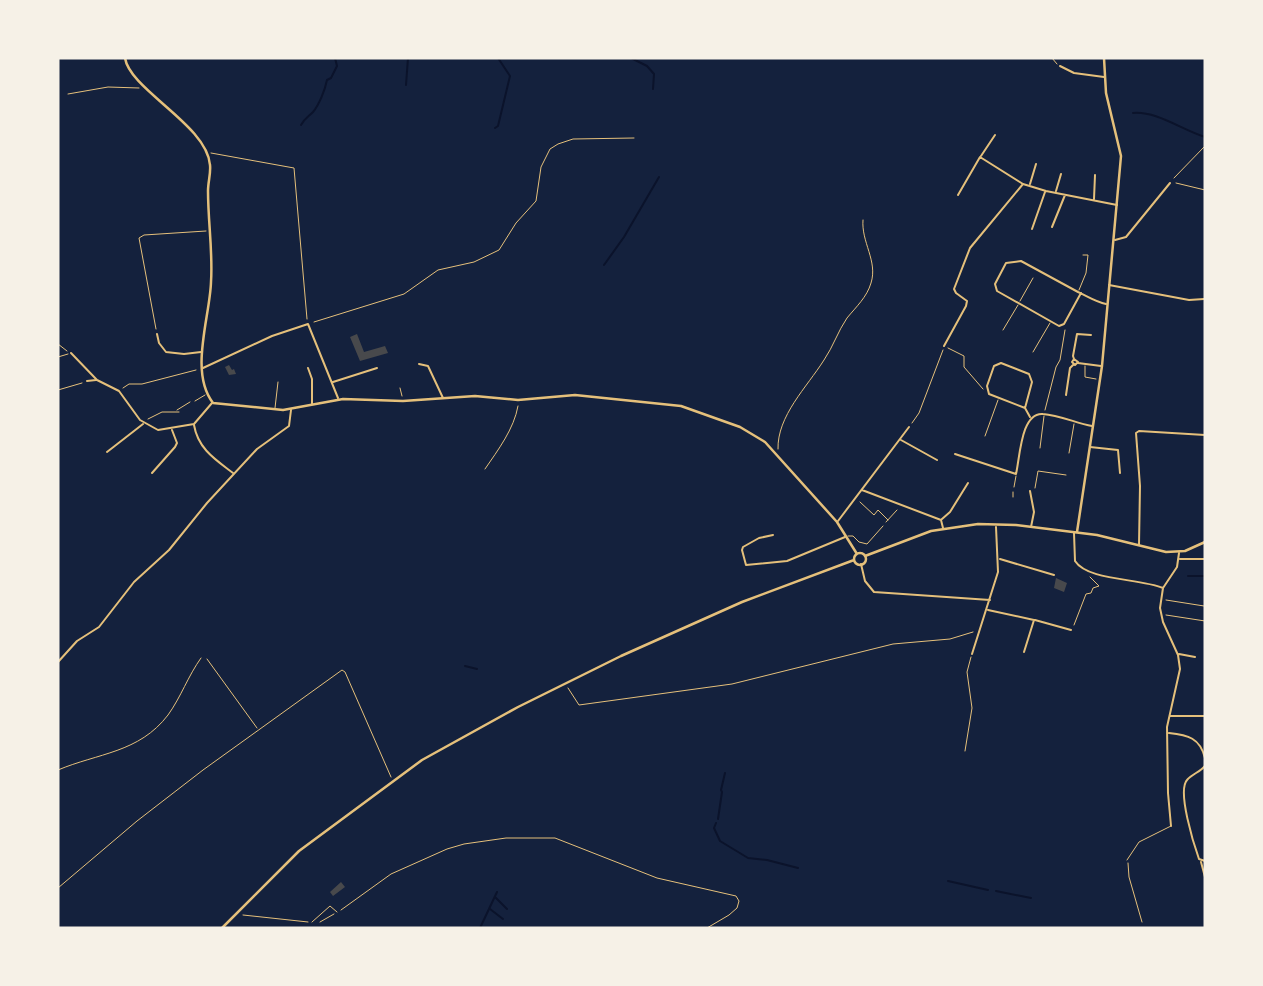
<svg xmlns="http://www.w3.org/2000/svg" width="1263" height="986" font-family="'Titillium Web',sans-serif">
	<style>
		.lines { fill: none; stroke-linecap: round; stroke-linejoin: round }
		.stream { stroke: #0b132b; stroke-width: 2 }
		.building { fill: #48494c }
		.path { stroke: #e5c07b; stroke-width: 1 }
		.service { stroke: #e5c07b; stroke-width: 1 }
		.minor { stroke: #e5c07b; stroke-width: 2 }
		.tertiary { stroke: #e5c07b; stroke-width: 2.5 }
	</style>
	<rect width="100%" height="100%" fill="#14213d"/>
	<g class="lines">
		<path class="stream" d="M631,58L647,66L654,74L653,89
			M406,85L408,58
			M1133,113C1157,111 1182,130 1205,137
			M301,125C305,118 308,117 313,112C319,105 325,90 327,80L331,78L337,66L335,58
			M495,128L498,126L510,76L498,58
			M604,265L624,237L659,177
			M1188,576H1205
			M465,666L477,669
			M718,819L722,792L721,790L725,773
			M716,823L714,828L720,841L748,858L767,860L798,868
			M948,881L988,890
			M996,891L1031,898
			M495,897L507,909
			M490,909L503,919
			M480,928L497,892"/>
	</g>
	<path class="building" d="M357,334L364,352L385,346L388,353L360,361L350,337Z
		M229,365L232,370L234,369L236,374L229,375L225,367Z
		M1056,578L1067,583L1064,592L1054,588Z
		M341,882L345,887L333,896L330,892Z"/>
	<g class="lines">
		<path class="path" d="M1052,58L1057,64
			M68,94L108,87L139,88
			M211,153L294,168L307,319
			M1174,178L1205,146
			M1176,183L1205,190
			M314,322L404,294L438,270L474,262L499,250L516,223L536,201L541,167L550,149L558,144L573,139L634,138
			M156,329L139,238L144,235L206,231
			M58,344L67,351
			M948,348L964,356V367L983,389
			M123,388L129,384H142L196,370
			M400,388L402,396
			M58,390L82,383
			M177,410L190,402
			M1045,410L1056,367L1060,360L1065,330
			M148,419L162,412H179
			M912,423L919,413L943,350
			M778,449C777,416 807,387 824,360C833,347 838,331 847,318C856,307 867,297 871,283C878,261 861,242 863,220
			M485,469C498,450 514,429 518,406
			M1035,488L1038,471L1066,475
			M1013,497V492
			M860,502L874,515L878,510L888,520
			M886,522L897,510
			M1166,600L1204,606
			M1166,615L1205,621
			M1074,625L1086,594L1091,593L1093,588L1099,586L1090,577
			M207,659L257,728
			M568,688L579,705L732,684L893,644L950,639L973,632
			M965,751L972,708L967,672L971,657
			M58,770C98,753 139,753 168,715C181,697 188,676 201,658
			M1128,863L1129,877L1142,922
			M58,888L137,821L203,770L342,670L345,672L391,777
			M341,910L391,874L447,849L464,844L506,838H555L657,878L736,896L739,901L737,908L729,915L707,928
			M243,915L308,922
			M320,922L334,914"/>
		<path class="service" d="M1079,290L1086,273L1088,255H1083
			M1020,301L1033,278
			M1003,330L1018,305
			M1033,352L1050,323
			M58,357L68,354
			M1085,366V377L1096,379
			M195,401L205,395
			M275,408L278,382
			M985,436L998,400
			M1040,448L1044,416
			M1069,453L1074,424
			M1014,487L1016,476
			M848,536H853L859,542L867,544L883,526
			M1127,860L1139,842L1171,826
			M312,922L330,906L337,912"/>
		<path class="minor" d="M1060,66L1074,73L1104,77
			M981,156L995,135
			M1030,184L1036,164
			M1056,191L1061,174
			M958,195L980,157L1023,184L1046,191L1117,205
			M1094,199L1095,175
			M1052,227L1065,195
			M1032,229L1045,192
			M1115,240L1126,237L1170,183
			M1109,285L1189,300L1204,299
			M1081,293L1064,324L1059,326L997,291L995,284L1006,263L1021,261L1078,292C1087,296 1096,302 1106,304
			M157,334L159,343L166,352L184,354L201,352
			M944,346L966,306L967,301L956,293L954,289L970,248L1023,184
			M71,353L97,380L119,391L140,420L158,430L194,424L212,403
			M1074,359L1073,356L1077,334L1091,335
			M1074,359L1078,362L1075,365L1072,362Z
			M1078,363L1101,366
			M419,364L428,366L443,398
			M203,368L272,336L308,324L338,398
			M308,368L312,379V404
			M87,381L96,380
			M333,382L377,368
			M1066,395L1070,368L1073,365
			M1025,408L989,394L987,386L994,366L1001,363L1029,374L1032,382L1025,408L1030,417
			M194,425C198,449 216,460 233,473
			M901,440L937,460
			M1090,447L1118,450L1120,473
			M107,452L143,424
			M955,454L1016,474C1020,457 1021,412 1043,414C1059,415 1076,423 1092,426
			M152,473L175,447L177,443L172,430
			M862,490L941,520L943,528
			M1030,491L1034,512L1031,527
			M942,519L950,512L968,483
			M838,521L909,427
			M1074,533L1075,561C1088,581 1139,578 1163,588
			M773,535L759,538L743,547L742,550L746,565L787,561L845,537
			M1139,545L1140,486L1136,433L1139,431L1205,435
			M1000,559L1054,575
			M1180,559H1205
			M861,564L865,581L874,592L990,600
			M988,610L1034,620L1024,652
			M1035,620L1071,630
			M972,654L998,572L996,527
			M1179,654L1195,657
			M58,662L77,641L99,627L134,582L169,550L207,503L257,449L289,426L291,410
			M1170,716H1205
			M1169,733C1188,735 1200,738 1205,758
			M1205,766C1200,772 1192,774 1187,780C1177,791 1194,845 1199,859L1205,861
			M1205,817V818
			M1171,826L1168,793L1167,727L1180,669L1178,655L1163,622L1160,608L1163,588L1177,567L1179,553
			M1201,862L1205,877"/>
		<path class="tertiary" d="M125,58C130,90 207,125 210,165C211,173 208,182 208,191C208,222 213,252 211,282C210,317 189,372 213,403L283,410L343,399L403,401L475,396L518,400L575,395L681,406L740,427L765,442L837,522L857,554
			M1077,532L1102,366L1121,156L1106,93L1104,58
			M854 559a6 6 0 1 1 12 0a6 6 0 1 1-12 0Z
			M865,556L931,531L978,524L1016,525L1097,535L1166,552L1185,551L1205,542
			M222,928L299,851L422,760L518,707L621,656L742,602L854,560"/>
	</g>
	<rect width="1263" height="986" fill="none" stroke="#f6f1e7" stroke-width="119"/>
</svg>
